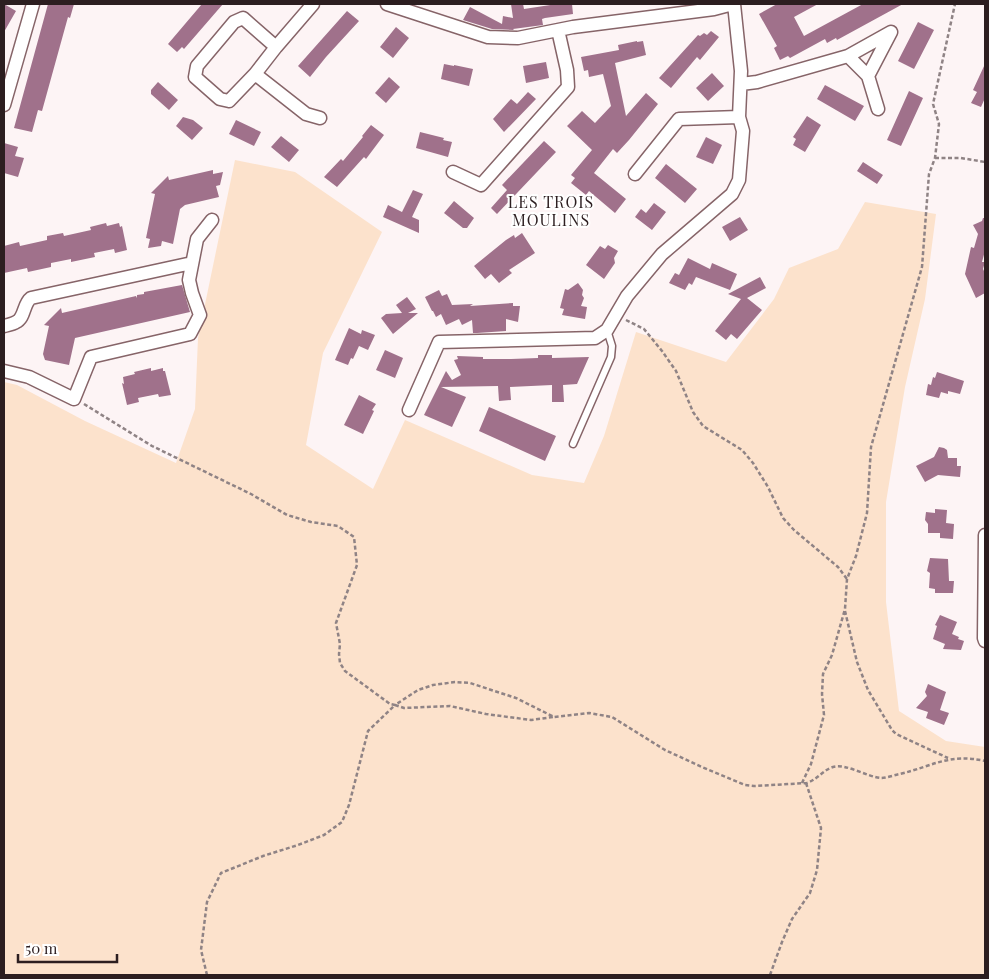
<svg xmlns="http://www.w3.org/2000/svg" width="989" height="979" font-family="'Playfair Display',serif">
	<style>
		.green { fill: #fce2cc }
		.building { fill: #a0718b }
		.lines { fill: none; stroke-linecap: round; stroke-linejoin: round }
		.lane-casing { stroke: #866468; stroke-width: 9 }
		.street-casing { stroke: #866468; stroke-width: 15 }
		.path { stroke: #8f8385; stroke-width: 2.5; stroke-dasharray: 4 2.5; stroke-linecap: butt }
		.lane { stroke: #fff; stroke-width: 6 }
		.street { stroke: #fff; stroke-width: 12 }
		.labels { text-anchor: middle; stroke-width: 4; stroke-linejoin: round; paint-order: stroke }
		.neighbourhood-label { font-size: 16px; letter-spacing: 1px; fill: #2c1e20; stroke: #fff }
	</style>
	<rect width="100%" height="100%" fill="#fdf4f5"/>
	<path class="green" d="M235,160L295,172L382,232L323,353L306,445L373,489L405,420L532,475L584,483L604,436L636,332L726,362L774,299L789,268L838,249L865,202L936,214L925,299L905,387L886,502V602L899,711L946,741L985,747V975H4V382L17,385L85,421L176,463L195,409L198,338Z"/>
	<path class="building" d="M4,4L16,11L4,32Z
		M48,4H74L70,18L68,17L42,111L38,110L32,132L14,128Z
		M202,4H223L184,49L182,47L177,52L168,44Z
		M511,4H523L524,9L557,4H572L573,14L545,18L542,19L543,25L513,29L514,30L492,29L463,20L470,7L502,24L503,16L513,18Z
		M777,4H818L794,17L804,36L863,4H903L837,40L836,38L827,43L825,39L790,58L788,56L780,60L774,48L777,46L759,14Z
		M347,11L359,21L326,57L310,77L298,66Z
		M918,22L934,30L914,69L898,61Z
		M396,27L409,38L393,58L380,47Z
		M711,31L719,37L700,60L697,57L671,88L659,78L698,35L700,36L704,33L707,35Z
		M637,41V42L643,41L646,55L615,63L626,116L646,93L658,104L629,140L617,153L613,149L594,173L626,199L615,213L589,191L586,195L571,183L575,178L571,175L592,150L567,126L582,111L595,123L611,106L603,74L589,77L588,70L584,71L581,57L619,50L618,45Z
		M546,62L549,78L526,83L523,66Z
		M444,64L454,66V65L473,69L469,86L441,79Z
		M985,64V98L981,107L971,103L977,92L973,90Z
		M712,73L724,86L708,101L696,88Z
		M389,77L400,87L386,103L375,93Z
		M158,82L178,100L169,110L151,94V90Z
		M825,85L864,106L855,121L817,99Z
		M909,91L923,98L901,146L887,140Z
		M528,92L536,99L504,132L493,119L511,99L517,104Z
		M807,116L821,125L805,152L793,145L796,139L793,137Z
		M183,117L193,120L203,128L192,140L176,126Z
		M236,120L261,132L254,146L229,134Z
		M371,125L384,135L366,159L364,157L337,187L324,177L341,159L343,161L363,137L362,136Z
		M420,132L444,138L443,140L452,142L448,157L416,148Z
		M281,136L299,150L289,162L271,147Z
		M706,137L722,145L713,164L696,157Z
		M544,141L556,152L497,214L491,208L507,190L502,185Z
		M4,143L18,147L15,156L24,158L18,177L4,173Z
		M863,162L883,175L877,184L857,171Z
		M666,164L697,189L685,203L655,178Z
		M213,170V174L223,172L220,185L216,186L219,197L185,205L180,209L173,244L162,241L161,246L148,248L150,239L146,238L155,194L151,193L168,176L169,180Z
		M413,190L423,194L412,217L419,220V233L383,217L388,205L402,212Z
		M454,201L474,218L467,228H463L444,213Z
		M654,203L666,212L652,230L635,217L641,209L646,213Z
		M740,217L748,230L730,241L722,227Z
		M983,218H985V251L982,262H985L983,269L985,273V293L976,298L965,274L971,247L974,248L978,234L973,225L982,221Z
		M106,223L107,226L119,223L120,227L122,226L127,250L115,253L114,249L94,253L95,257L71,262V259L51,263V267L28,272L27,268L4,273V246L19,242L20,246L47,240V236L63,233L64,236L91,230L90,227Z
		M522,233L535,253L509,270L512,273L499,283L491,274L485,279L474,266L506,240L514,235L515,238Z
		M608,245L618,251L614,258L615,263L604,279L586,265L600,246L605,249Z
		M688,258L710,269L712,263L737,274L730,290L696,277L692,285L689,283L685,290L669,283L675,273L679,275Z
		M760,277L766,288L747,298L762,310L737,339L731,334L726,340L715,331L741,299L728,294Z
		M578,283L583,290L582,295L584,298L581,306L587,307L585,319L562,315L564,309L560,308L565,289L568,290Z
		M182,285L190,312L75,338L69,365L45,360L43,354L49,326L44,325L61,308L62,313L136,296L137,298V295L144,294V292Z
		M439,290L442,296L447,294L452,305L473,304L470,306L513,303V306H520L518,322L506,319V331L477,333H473L472,320L462,325L459,319L446,325L441,314L436,317L433,311H432L425,297Z
		M407,297L416,309L408,313H418L393,334L381,318L386,314L402,313L396,305Z
		M349,328L361,334L362,330L375,335L368,350L359,346L353,359L351,358L348,365L335,360Z
		M385,350L403,358L395,378L376,370Z
		M538,355H552V358L589,357L577,384L563,385L564,402H552V385L510,387L511,400L499,401L498,386L441,387L466,397L452,427L424,415L446,371L452,380L461,375L454,360L458,359L457,356L483,357V359H511L538,358Z
		M151,368V371L163,368V371H165L171,395L159,397L158,394L138,398L139,402L127,405L122,383L124,384L123,377L135,374L134,372Z
		M937,372L964,381L960,394L948,391V394L941,392L939,398L926,395L928,384L931,385L933,377L935,378Z
		M359,395L376,404L372,410L374,411L363,434L344,425Z
		M489,407L556,436L545,461L479,431Z
		M939,447L944,448L947,450L948,458H957V466H961L960,477L938,475L925,482L916,466L934,457Z
		M935,509L947,510L946,523L954,524L953,539L940,538V533H928V524L925,520L926,512L935,513Z
		M930,558L948,559L949,581H954L953,593H935V589L929,588L930,573L927,571Z
		M940,615L957,622L952,634L959,637L958,639L964,641L961,650L943,649L945,644L933,639L937,626L935,625Z
		M928,684L946,692L940,710L949,713L944,725L926,718L928,712L916,708L927,696L925,692Z"/>
	<g class="lines">
		<defs>
			<path id="lane" d="M573,444L611,357L612,346L607,330"/>
			<path id="street" d="M387,4L488,37L518,38L573,27L714,9L733,4
				M243,18L276,47L255,74L229,101L220,99L195,77L197,66L234,22Z
				M276,47L313,4
				M255,74L306,114L320,118
				M868,76L891,32L848,56L868,76L878,109
				M741,84L757,82L848,56
				M4,105L33,4
				M453,172L481,185L568,87L567,70L558,30
				M635,174L679,119L739,117
				M4,326C8,325 13,324 16,322C25,318 23,304 31,298L192,263
				M4,371L29,377L74,399L91,357L190,334L200,315L192,293L189,280L197,239L212,220
				M409,410L439,342L595,338L607,330L627,296L662,254L732,194L739,180L743,131L739,117L741,71L734,4
				M985,535L984,638L985,641"/>
		</defs>
		<use href="#lane" class="lane-casing"/>
		<use href="#street" class="street-casing"/>
		<path class="path" d="M935,158H961L985,162
			M626,320L644,329L662,351L676,371L693,412L703,426L742,450L753,463L768,487L783,518L794,530L838,567L847,579
			M84,404L152,446L251,494L287,515L311,522L338,526L354,537L357,565L336,623L340,644L339,654L340,663L345,671L390,704L395,705L418,690L433,685L455,682L470,683L516,698L554,717L589,713L612,717L665,750L702,767L745,785L754,786L807,783C818,779 823,770 833,767C846,763 867,777 881,778C887,778 894,775 900,774C933,766 949,753 985,761
			M845,611L857,662L868,690L892,730L896,734L948,758
			M802,783L811,764L824,715L822,694L823,674L832,655L845,609L847,579L856,556L867,513L871,447L922,267L929,174L935,158L939,124L933,104L955,4
			M207,975L201,950L207,902L221,873L263,856L298,845L324,835L342,822L349,805L368,731L395,705L404,708L450,706L486,714L531,720L553,717
			M770,975L782,942L792,919L810,893L817,870L821,828L806,783"/>
		<use href="#lane" class="lane"/>
		<use href="#street" class="street"/>
	</g>
	<g class="labels">
		<g class="neighbourhood-label">
			<text x="551" y="208">LES TROIS<tspan x="551" dy="18">MOULINS</tspan></text>
		</g>
	</g>
	<rect width="989" height="979" fill="none" stroke="#2c1e20" stroke-width="10"/>
	<path d="M18 954v8h99v-8" fill="none" stroke="#2c1e20" stroke-width="2.5"/>
	<text x="25" y="954" font-size="15" fill="#2c1e20" stroke="#ffffff" stroke-width="4" paint-order="stroke">50 m</text>
</svg>
